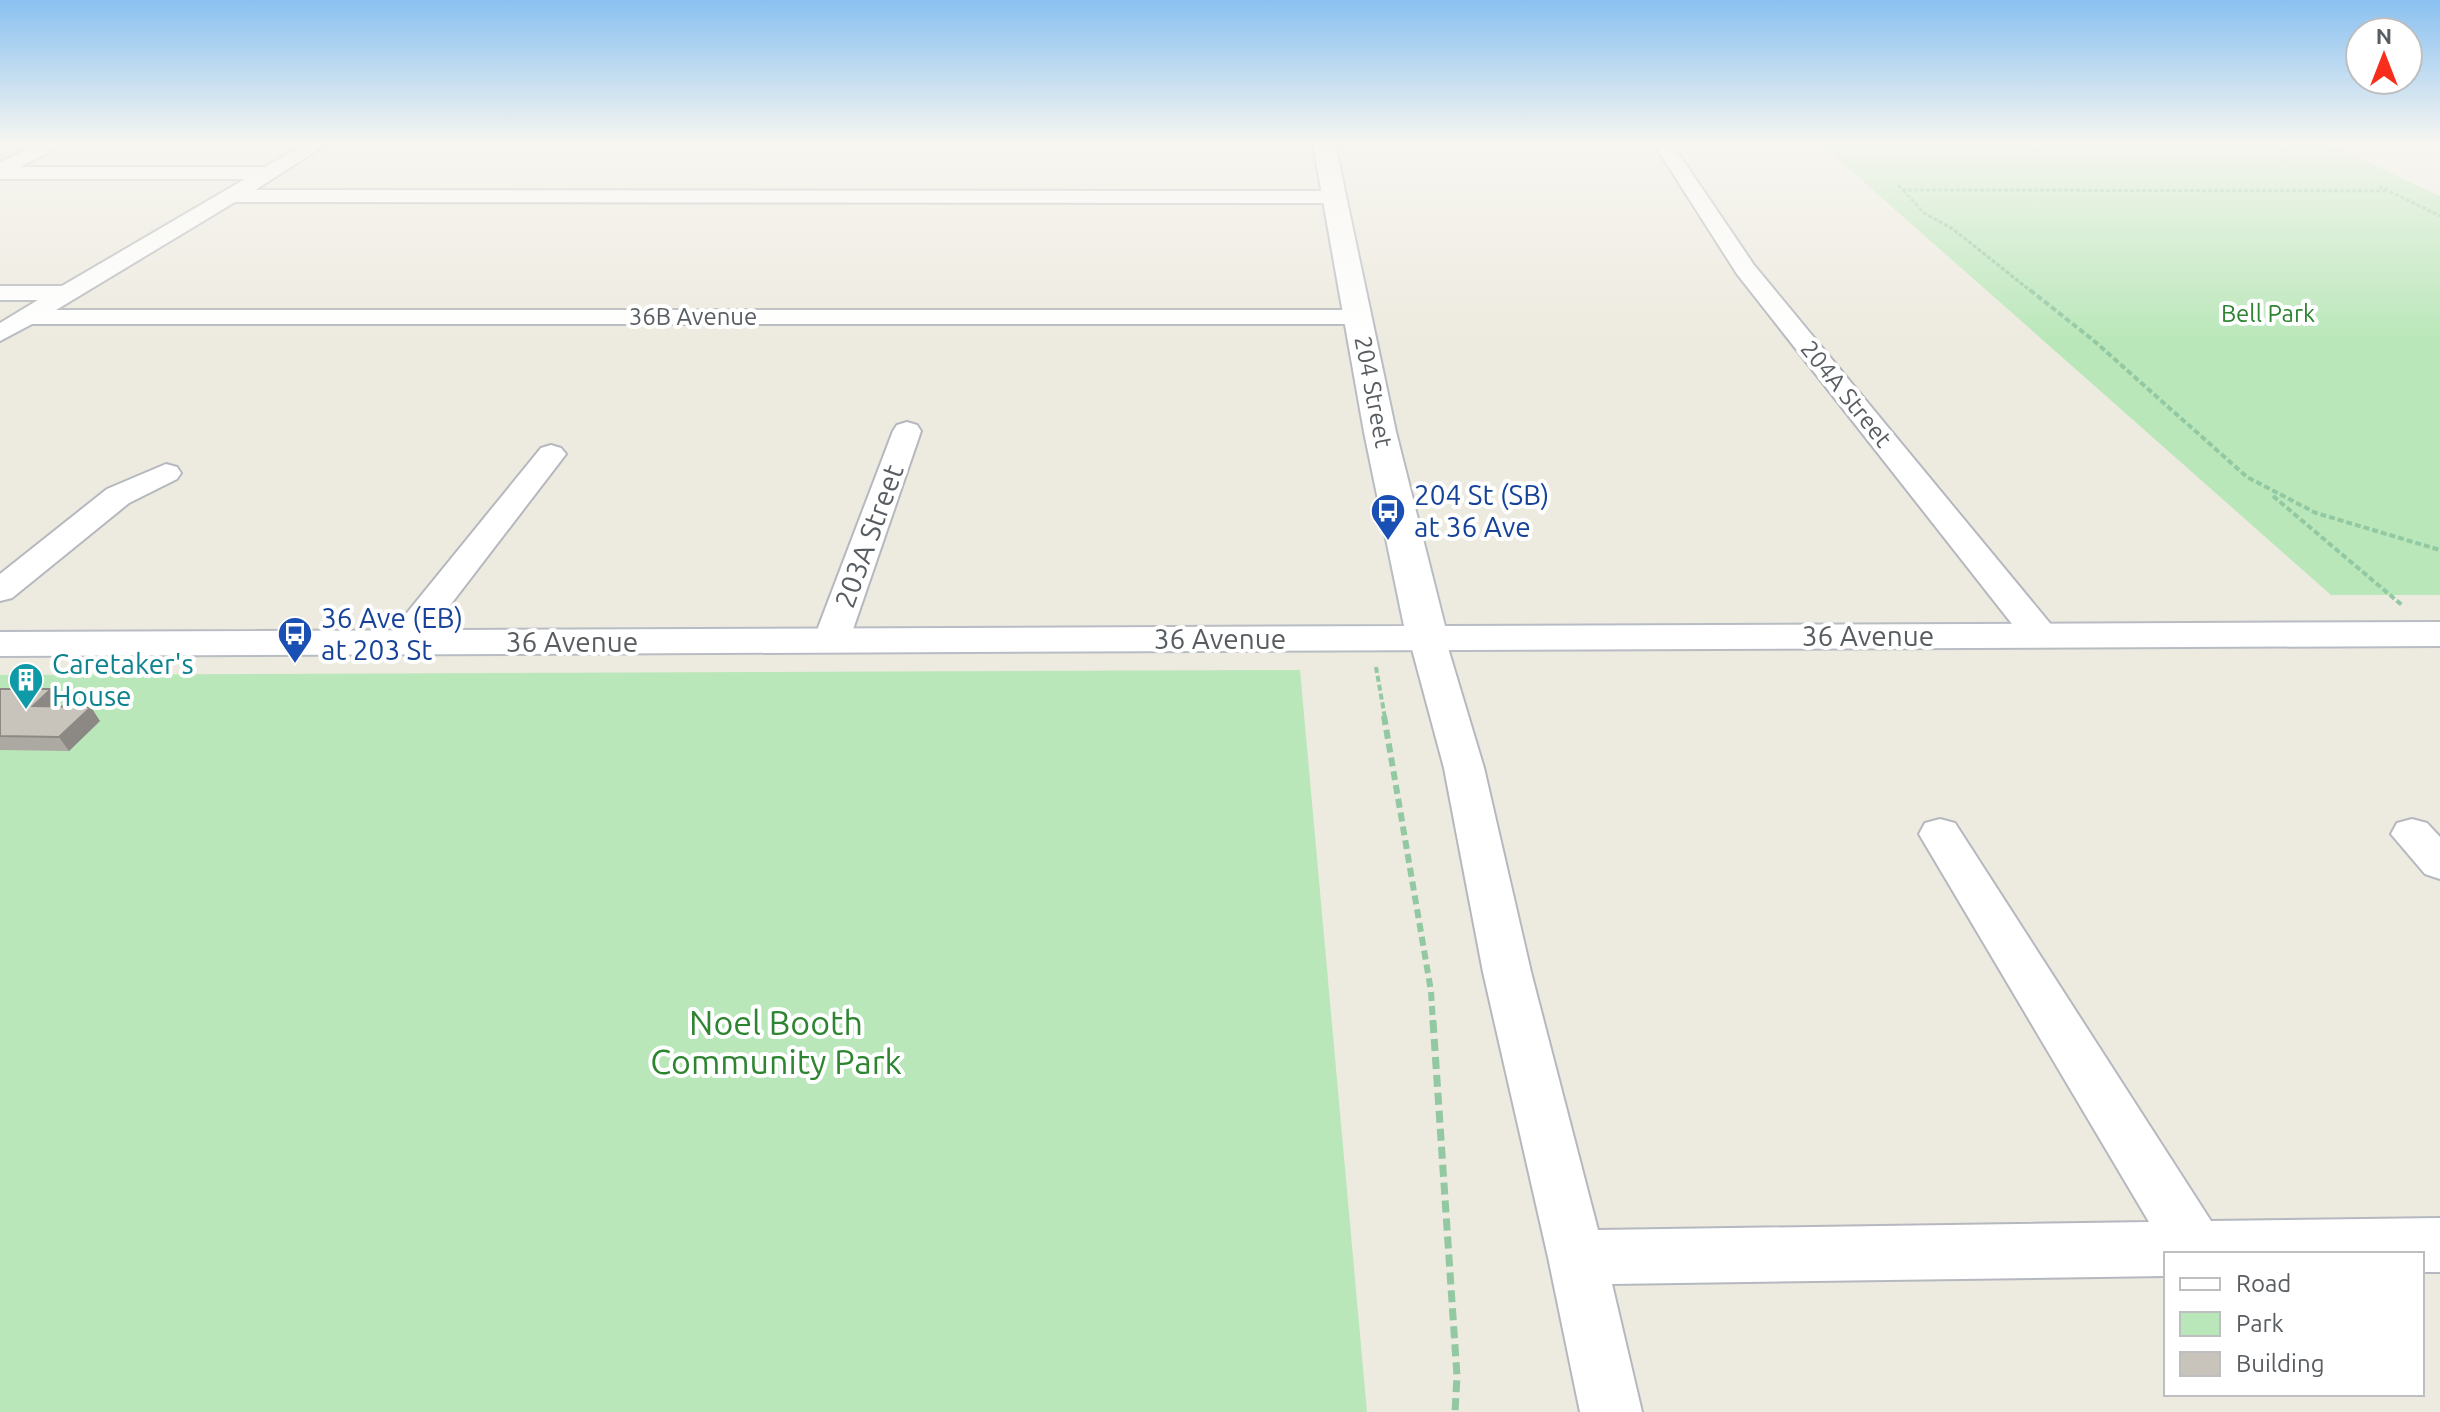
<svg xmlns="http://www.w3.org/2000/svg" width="2440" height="1412" font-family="Ubuntu,sans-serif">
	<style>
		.green { fill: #b9e7b9 }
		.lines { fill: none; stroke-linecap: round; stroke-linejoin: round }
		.street-casing { stroke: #b5b8be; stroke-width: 4 }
		.secondary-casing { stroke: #b8bcc3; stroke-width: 4 }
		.path-far3 { stroke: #92c8a2; stroke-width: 3; stroke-dasharray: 4 2; stroke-linecap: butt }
		.path-far2 { stroke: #92c8a2; stroke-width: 4; stroke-dasharray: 6 3; stroke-linecap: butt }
		.path-far1 { stroke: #92c8a2; stroke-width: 6; stroke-dasharray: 9 5; stroke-linecap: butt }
		.path { stroke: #92c8a2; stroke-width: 7; stroke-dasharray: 12 6; stroke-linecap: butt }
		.street { fill: #fff; fill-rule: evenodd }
		.secondary { fill: #fff; fill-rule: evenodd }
		.wall { fill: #aca9a2 }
		.shaded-wall { fill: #8c8984 }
		.building { fill: #c8c4bc; stroke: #8c8984; stroke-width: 2 }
		.labels { text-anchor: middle; stroke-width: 8; stroke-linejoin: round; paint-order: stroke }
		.far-park-label { font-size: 24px; fill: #2d8531; stroke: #fff }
		.far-street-label { font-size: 24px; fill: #585d62; stroke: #fff }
		.transit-label { font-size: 28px; fill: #164399; stroke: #fff; text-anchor: start }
		.street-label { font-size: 28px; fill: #585d62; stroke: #fff }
		.culture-label { font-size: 28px; fill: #0d838f; stroke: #fff; text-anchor: start }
		.near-park-label { font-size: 34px; fill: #2d8531; stroke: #fff }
	</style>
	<rect width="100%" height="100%" fill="#edeadf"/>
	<path class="green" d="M1821,144H2329L2440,196V595H2331Z
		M1300,670L1367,1412H0V675Z"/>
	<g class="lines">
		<defs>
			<path id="street" d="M40,144H64L20,167H265L305,144H327L255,190L1334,191L1344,197L1334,203L235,202L56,310H1359L1368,312L1371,317L1368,322L1359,324H32L0,341V323L38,300H0V286H62L245,179H0V162Z
				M1654,144H1672L1754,265L2053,627L2058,635L2053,643L2040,646L2027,643L1737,274Z
				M907,422L917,425L921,431L849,641L844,649L831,652L818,649L813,641L893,431L897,425Z
				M551,445L561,448L566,454L415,651L402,654L389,651L384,643L389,635L541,448Z
				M166,464L177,467L181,473L177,479L129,503L12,598L0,601V574L107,489Z
				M1427,627L1440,630L1445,638L1484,768L1531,972L1598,1230L2149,1222L1919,834L1925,823L1940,819L1955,823L2211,1221L2440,1218V1272H2422V1254H2166V1276L1612,1284L1642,1412H1580L1548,1257L1483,972L1444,768L1409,638L1414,630Z
				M2412,819L2427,823L2440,837V879L2425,874L2391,834L2397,823Z"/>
			<path id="secondary" d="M1313,144H1335L1396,432L1445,626L2440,622V646L0,656V632L1404,626L1364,432Z"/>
		</defs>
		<use href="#street" class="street-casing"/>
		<use href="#secondary" class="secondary-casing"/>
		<path class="path-far3" d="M1898,185L1903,190L2386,191
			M2379,186L2440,216
			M1903,190L1924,213L1953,229L2032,292"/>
		<path class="path-far2" d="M2030,290L2093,340L2247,477L2316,513L2440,550
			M2273,496L2403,606
			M1376,667L1385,718"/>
		<path class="path-far1" d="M1384,716L1431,991L1433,1023"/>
		<path class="path" d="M1433,1021L1457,1376L1455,1412"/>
		<use href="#street" class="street"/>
		<use href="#secondary" class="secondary"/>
	</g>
	<path class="wall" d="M0,689H51L61,703L57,706L100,721L69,751L0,750Z"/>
	<path class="shaded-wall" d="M51,689L61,703L43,720L33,706Z
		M91,707L100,721L69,751L59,737Z"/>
	<path class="building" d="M0,689H51L33,706L91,707L59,737L0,736Z"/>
	<linearGradient id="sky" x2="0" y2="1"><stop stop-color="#8ac1f1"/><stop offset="0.42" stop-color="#f7f6f1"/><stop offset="1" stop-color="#f7f6f1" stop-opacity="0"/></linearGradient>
	<rect width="2440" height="342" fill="url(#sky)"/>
	<defs>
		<symbol id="bus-pin" viewBox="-11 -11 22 30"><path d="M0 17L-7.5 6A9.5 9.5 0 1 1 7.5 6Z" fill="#1a4fb4" stroke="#fff"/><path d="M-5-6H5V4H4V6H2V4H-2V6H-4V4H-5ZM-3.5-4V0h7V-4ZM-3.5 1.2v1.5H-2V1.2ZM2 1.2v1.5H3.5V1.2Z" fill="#fff"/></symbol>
		<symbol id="building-pin" viewBox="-11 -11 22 30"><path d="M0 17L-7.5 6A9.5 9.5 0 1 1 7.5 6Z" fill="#0f9aa8" stroke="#fff"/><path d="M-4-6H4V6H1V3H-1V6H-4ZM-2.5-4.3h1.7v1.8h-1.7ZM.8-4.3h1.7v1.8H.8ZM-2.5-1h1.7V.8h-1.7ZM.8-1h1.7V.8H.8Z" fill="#fff"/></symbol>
	</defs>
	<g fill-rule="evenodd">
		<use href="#bus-pin" x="1368" y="491" width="40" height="54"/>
		<use href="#bus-pin" x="275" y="614" width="40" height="54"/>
		<use href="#building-pin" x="6" y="660" width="40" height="54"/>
	</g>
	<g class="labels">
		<g class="far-park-label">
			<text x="2268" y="322">Bell Park</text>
		</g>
		<g class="far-street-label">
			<text x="693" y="325">36B Avenue</text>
			<text transform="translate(1373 392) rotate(79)" y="8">204 Street</text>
			<text transform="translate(1846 394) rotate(51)" y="8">204A Street</text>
		</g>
		<g class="transit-label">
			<text x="1414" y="505">204 St (SB)<tspan x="1414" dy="32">at 36 Ave</tspan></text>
			<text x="321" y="628">36 Ave (EB)<tspan x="321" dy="32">at 203 St</tspan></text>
		</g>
		<g class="street-label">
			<text transform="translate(869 536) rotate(-70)" y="10">203A Street</text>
			<text x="1868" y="646">36 Avenue</text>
			<text x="1220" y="649">36 Avenue</text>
			<text x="572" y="652">36 Avenue</text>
		</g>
		<g class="culture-label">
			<text x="52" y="674">Caretaker's<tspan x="52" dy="32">House</tspan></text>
		</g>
		<g class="near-park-label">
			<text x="776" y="1035">Noel Booth<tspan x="776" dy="39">Community Park</tspan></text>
		</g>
	</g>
	<rect x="2164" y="1252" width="260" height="144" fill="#ffffff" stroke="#bcbec0" stroke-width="2"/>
	<rect x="2180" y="1278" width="40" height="12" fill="#ffffff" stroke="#bcbec0" stroke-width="2"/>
	<text x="2236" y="1292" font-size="24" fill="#585d62">Road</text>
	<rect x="2180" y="1312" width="40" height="24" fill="#b9e7b9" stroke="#bcbec0" stroke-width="2"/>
	<text x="2236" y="1332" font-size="24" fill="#585d62">Park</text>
	<rect x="2180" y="1352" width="40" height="24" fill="#c8c4bc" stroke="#bcbec0" stroke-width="2"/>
	<text x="2236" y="1372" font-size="24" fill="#585d62">Building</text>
	<g transform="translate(2384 56)"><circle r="38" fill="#ffffff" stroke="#bcbec0" stroke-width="2"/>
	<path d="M0-6L14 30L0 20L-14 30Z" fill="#f72e1b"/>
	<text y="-12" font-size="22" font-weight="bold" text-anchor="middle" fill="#585d62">N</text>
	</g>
</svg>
